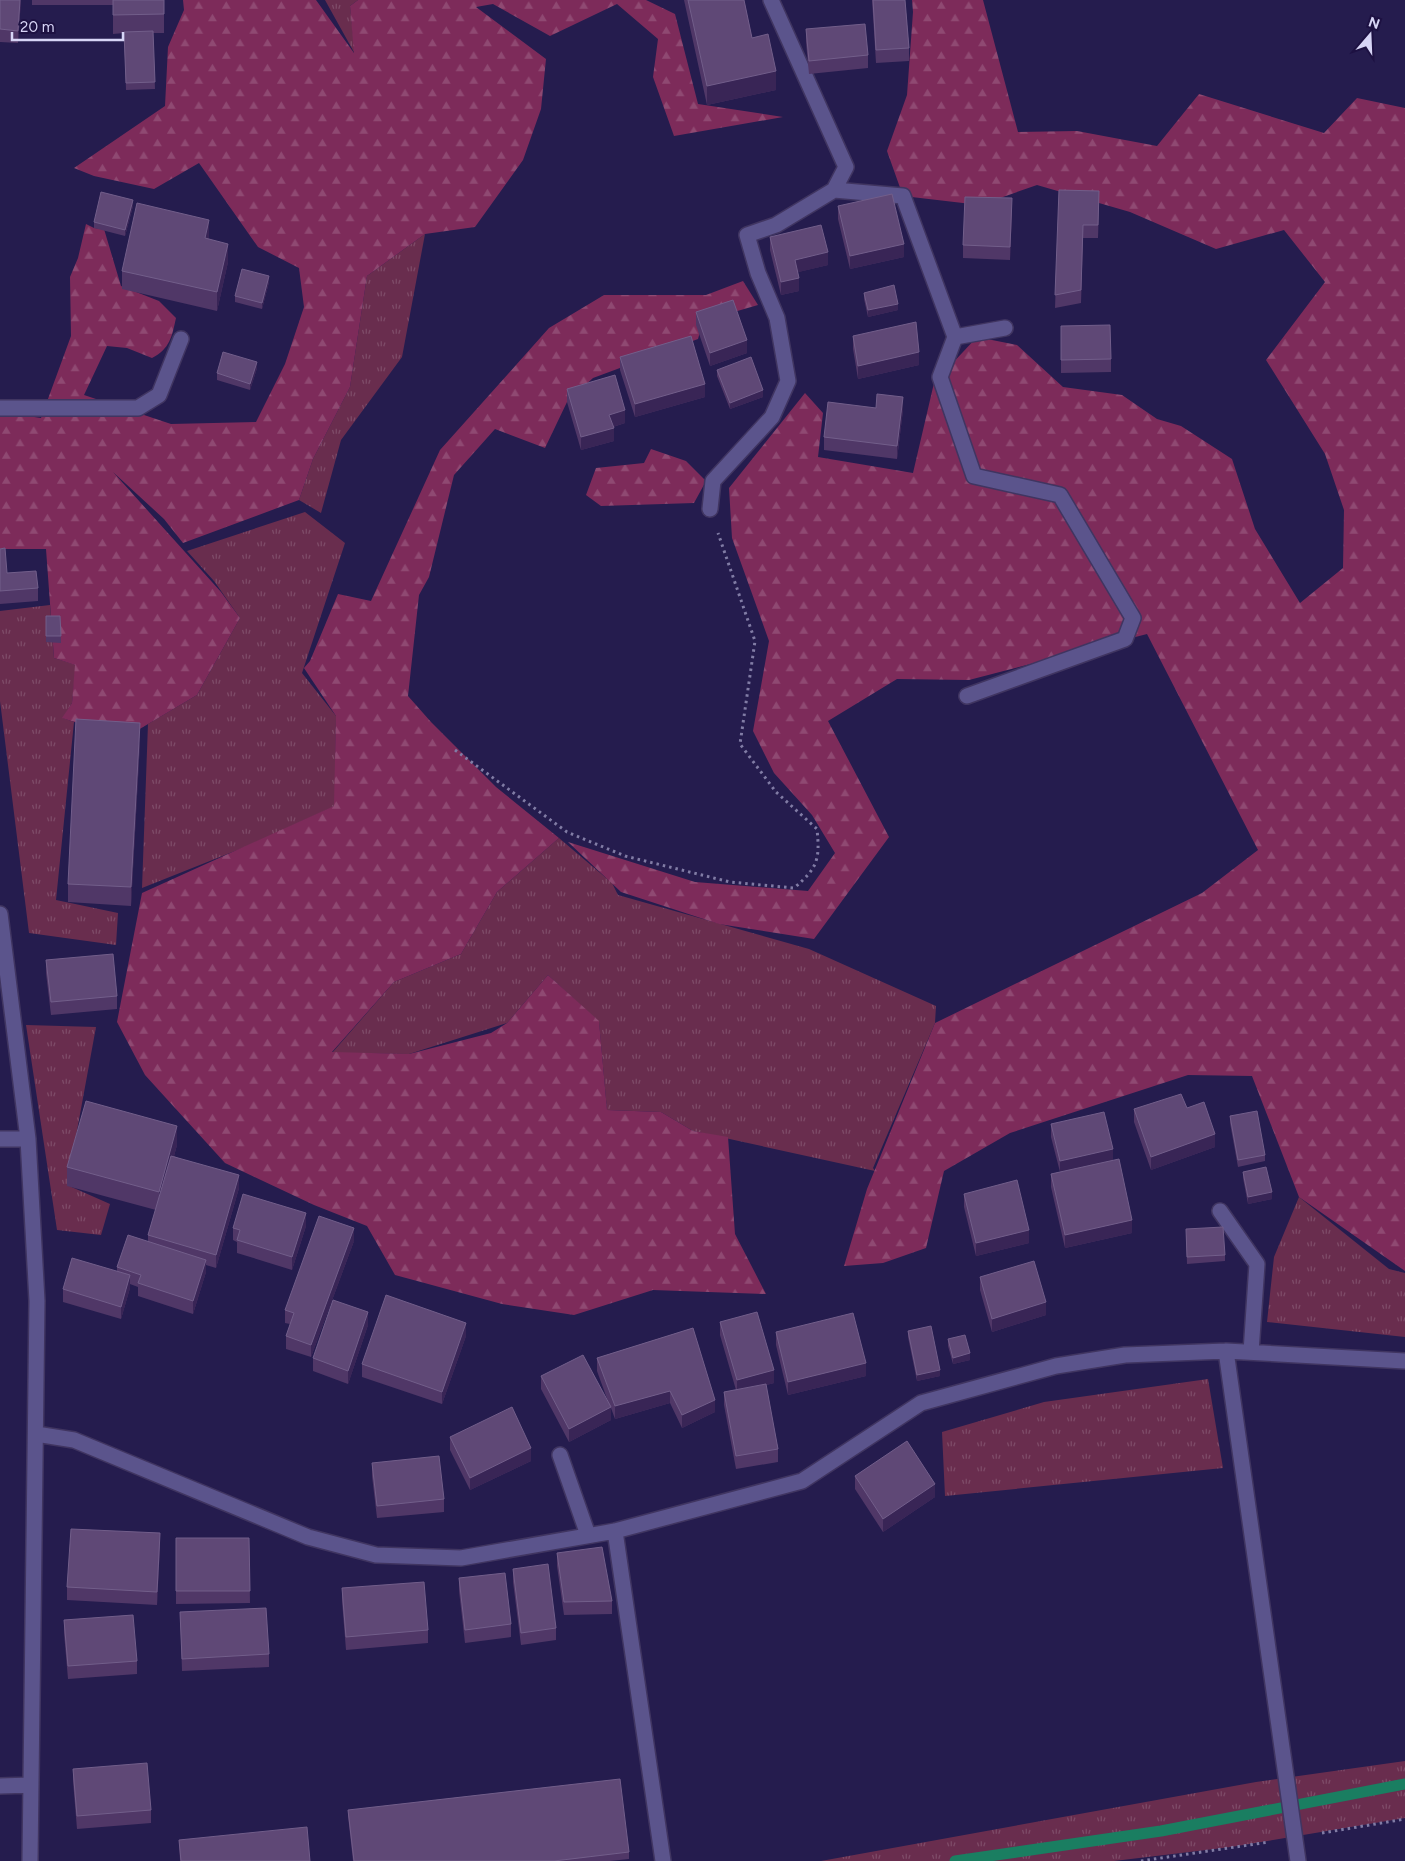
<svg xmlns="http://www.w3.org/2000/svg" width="1405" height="1861" font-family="Figtree,sans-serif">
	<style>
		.grass { fill: url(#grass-tufts) }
		.forest { fill: url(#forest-firs) }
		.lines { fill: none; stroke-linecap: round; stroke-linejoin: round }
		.stream { stroke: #1a7e61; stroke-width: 11 }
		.minor-casing { stroke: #403561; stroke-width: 18 }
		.path { stroke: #817ca5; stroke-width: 3; stroke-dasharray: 2.5 4; stroke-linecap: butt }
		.minor { stroke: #5b548c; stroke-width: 15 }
		.wall { fill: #503767 }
		.shaded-wall { fill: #392556 }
		.building { fill: #5f4876; stroke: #725e8a }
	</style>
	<defs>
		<pattern id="grass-tufts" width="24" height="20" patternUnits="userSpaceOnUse" patternTransform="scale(1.25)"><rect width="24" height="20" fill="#692d4e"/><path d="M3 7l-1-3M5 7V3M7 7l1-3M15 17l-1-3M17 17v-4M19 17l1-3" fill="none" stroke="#7e4b68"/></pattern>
		<pattern id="forest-firs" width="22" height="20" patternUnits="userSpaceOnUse" patternTransform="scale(1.25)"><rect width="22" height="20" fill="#7d2b5a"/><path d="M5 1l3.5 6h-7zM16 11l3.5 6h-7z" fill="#8f4972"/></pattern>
	</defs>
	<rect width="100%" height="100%" fill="#251c4e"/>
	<path class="grass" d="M325,0H358L350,6L355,54Z
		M425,234L402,357L341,440L321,513L299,500L313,459L350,387L367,276Z
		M305,512L345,543L302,673L336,716L335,806L245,847L142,888L148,724L197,695L240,618L214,581L187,551Z
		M50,605L54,658L76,665L72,703L63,718L74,722L56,900L118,913L116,945L29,933L0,701V611Z
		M559,838L612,883L618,895L809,949L936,1006L935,1023L873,1168L875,1171L693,1131L661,1112L607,1110L599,1022L548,975L507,1023L409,1054L332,1053L394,982L461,954L497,892Z
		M26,1025L96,1027L67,1185L110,1204L101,1235L57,1230Z
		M1299,1197L1389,1269L1405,1273V1337L1267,1322L1274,1257Z
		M1208,1379L1223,1468L945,1496L942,1432L1044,1402Z
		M1405,1761V1818L1231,1847L1114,1861H821L1256,1782Z"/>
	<path class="forest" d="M183,0H316L354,53L350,6L358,0H646L675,14L698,104L783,117L674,136L653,77L658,39L617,4L550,36L493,4L476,7L546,59L541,109L523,160L475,227L425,234L367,276L350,387L313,459L299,500L183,543L164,519L113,472L221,592L240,618L197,695L138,730H99L62,718L72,703L75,665L54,658L46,549H0V412L41,418L71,336L70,277L78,258L86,224L94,228L104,229L121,286L159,301L176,318C172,336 170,349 152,358L127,348L107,346L84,395L171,424L256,422L285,364L304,307L299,268L258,247L199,163L154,189L94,176L74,168L165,106L168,47L184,10Z
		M912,0H983L1018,132L1077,131L1157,146L1199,94L1324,133L1357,98L1405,108V1271L1299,1197L1252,1076L1188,1075L1010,1133L944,1171L926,1248L883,1263L844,1266L867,1189L935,1023L1202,893L1258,850L1147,634L969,680L897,679L828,721L889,837L814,939L719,924L621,892L568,842L695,882L808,891L835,853L812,815L774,773L753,731L769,641L732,538L729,488L805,393L823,413L818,457L913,473L934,383L977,337L1017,345L1063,387L1122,395L1157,419L1181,426L1232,459L1255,529L1300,603L1343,568L1344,510L1325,454L1266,360L1325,282L1284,230L1216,249L1130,212L1037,185L980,205L903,196L887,151L907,95L913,12Z
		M743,281L758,305L703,321L698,339L593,378L567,402L545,448L495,429L454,475L429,577L419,595L408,696L431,722L496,787L559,838L497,892L461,954L394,982L332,1052L409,1054L491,1033L507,1023L548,975L599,1021L607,1110L661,1112L693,1131L728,1137L735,1234L766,1294L653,1290L574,1315L502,1304L395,1275L367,1226L314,1205L225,1163L145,1075L117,1022L142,893L334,806L336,716L304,668L310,661L338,594L371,601L440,450L549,328L604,295H706Z
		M651,449L686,461L706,481L694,503L601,506L586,495L596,468L644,463Z"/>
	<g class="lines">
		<path class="stream" d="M955,1861L1161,1831L1405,1784"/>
		<defs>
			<path id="minor" d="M834,190L903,196L955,337L940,377L974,476L1060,495L1133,618L1125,639L967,696
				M955,337L1005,328
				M0,408H138L159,395L181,339
				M710,509L713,481L772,417L788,381L777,318L758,273L747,235L776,225L834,190L846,167L771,0
				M0,914L28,1139L37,1301L30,1861
				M0,1139H28
				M1220,1211L1257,1264L1251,1352
				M1226,1351L1298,1861
				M36,1434L74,1440L308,1537L376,1555L461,1558L615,1531L802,1481L921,1403L1056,1366L1125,1355L1226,1351L1405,1361
				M560,1455L588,1535
				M615,1531L663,1861
				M0,1786L31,1785"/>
		</defs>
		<use href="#minor" class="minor-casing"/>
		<path class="path" d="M455,750L567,832L625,856L730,882L794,888C818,868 820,859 817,829L776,792L740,744L755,641L718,533
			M1322,1833L1405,1819
			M1141,1861L1269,1842"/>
		<use href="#minor" class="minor"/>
	</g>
	<path class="wall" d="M0,0H21L18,43L0,42Z
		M32,0H164V33H153L155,89L126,90L124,33L113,34V5H32Z
		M684,0H744L752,38L776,90L707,105Z
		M872,0H905L909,48V61L876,63Z
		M806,29L868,55V68L809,74L806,42Z
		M1059,190L1099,204L1098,238H1083L1081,303L1055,308Z
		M133,206L125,236L94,228V222Z
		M838,206L904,257L850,269L838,219Z
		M1012,211L1010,260L963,258V245Z
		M770,237L828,265L798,272L799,291L781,295L770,250Z
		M209,239L228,262L217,311L122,289V271Z
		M269,282L262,309L235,302V296Z
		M864,293L898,310L868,317L864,299Z
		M696,312L747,353L710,366L696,325Z
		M1061,326L1111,359V372L1061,373Z
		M853,336L919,365L858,379L853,349Z
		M620,357L705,397L635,417L620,370Z
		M257,368L250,390L217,380V373Z
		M717,370L763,397L730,409L717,376Z
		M567,389L625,423L613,427L614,441L581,450L567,402Z
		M876,408L903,410L897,459L824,450V437Z
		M0,549L7,573L38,588V601L0,604Z
		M46,616H60L61,643L46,642Z
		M140,742L131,906L68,902V884Z
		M46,960L117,996V1009L51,1015L46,973Z
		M1187,1108L1215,1147L1151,1170L1134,1122V1109Z
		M1230,1116L1265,1155V1161L1238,1167L1230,1123Z
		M1051,1124L1113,1161L1132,1233L1065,1248L1051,1187V1174L1060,1172L1051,1137Z
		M177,1145L174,1156L239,1188L216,1268L206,1265V1272L193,1314L138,1296V1287L130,1284V1288L121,1319L63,1302V1289L117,1271V1267L148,1241V1235L156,1210L67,1186V1167Z
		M1243,1172L1272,1199L1248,1204L1243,1178Z
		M964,1194L1029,1243L976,1256L964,1207Z
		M306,1226L292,1270L237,1253V1242L233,1240V1228Z
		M1186,1235L1225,1255V1261L1187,1264Z
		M354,1241L311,1357L286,1349V1336L290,1324L285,1323V1310Z
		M980,1277L1046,1315L992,1332L980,1290Z
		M720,1322L774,1383L766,1385L778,1449V1462L736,1469L724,1405V1392L736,1390L720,1335Z
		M368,1325L348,1384L313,1371V1358Z
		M693,1328L715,1412L682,1428L670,1403L615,1419L611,1408V1420L569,1442L541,1389V1376L610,1407L597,1371V1358Z
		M908,1331L940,1376L917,1381L908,1337Z
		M776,1332L866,1376L788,1395L776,1345Z
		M466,1336L442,1404L362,1377V1364Z
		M948,1339L970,1360L953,1364L948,1346Z
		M450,1437L531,1461L470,1490L450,1450Z
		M372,1463L444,1499V1512L377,1518L372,1476Z
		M855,1476L935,1497L883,1532L855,1489Z
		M176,1538H249L250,1603L176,1604Z
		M160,1546L157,1605L67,1600V1587Z
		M557,1553L612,1601V1614L564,1615L557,1566Z
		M513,1569L556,1628V1640L521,1645L513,1582Z
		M459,1578L511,1624V1637L465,1643L459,1591Z
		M342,1588L428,1630V1643L346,1650L342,1601Z
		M180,1612L269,1654V1667L182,1671Z
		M64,1620L137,1661V1674L68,1679L64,1633Z
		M73,1769L151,1810V1823L77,1829L73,1781Z
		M348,1810L629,1852V1859L610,1861H353L348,1816Z
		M179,1840L310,1861H180Z"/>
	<path class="shaded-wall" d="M20,0H21L18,43V31Z
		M776,71V90L707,105V86Z
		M1099,191V204L1098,238V225Z
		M1012,198V211L1010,260V247Z
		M133,200V206L125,236V230Z
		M209,220V238L205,257V238Z
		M1083,225V238L1081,303V290Z
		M228,244V262L217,311V292Z
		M904,244V257L850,269V256Z
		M828,252V265L795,273V260Z
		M269,276V282L262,309V303Z
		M799,278V291L781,295V282Z
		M898,304V310L868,317V310Z
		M747,340V353L710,366V353Z
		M919,352V365L858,379V366Z
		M257,362V368L250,390V384Z
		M705,384V397L635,417V404Z
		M763,390V397L730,409V403Z
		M903,397V410L897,459V446Z
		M625,410V423L609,428V415Z
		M614,428V441L581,450V437Z
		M140,723V742L131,906V887Z
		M177,1126V1145L159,1210V1192Z
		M1215,1134V1147L1151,1170V1157Z
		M1113,1149V1162L1060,1174V1161Z
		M239,1175V1188L216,1268V1255Z
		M1272,1192V1199L1248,1204V1197Z
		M306,1213V1226L292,1270V1257Z
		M1132,1220V1233L1065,1248V1235Z
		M354,1228V1241L311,1357V1345Z
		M1029,1230V1243L976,1256V1243Z
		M206,1260V1272L193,1314V1301Z
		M130,1275V1288L121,1319V1307Z
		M1046,1302V1315L992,1332V1319Z
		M368,1312V1325L348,1384V1371Z
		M466,1323V1336L442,1404V1392Z
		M970,1353V1360L953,1364V1358Z
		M866,1363V1376L788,1395V1382Z
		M774,1370V1383L737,1393V1380Z
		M940,1370V1376L917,1381V1375Z
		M670,1391V1403L615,1419V1406Z
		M715,1400V1412L682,1428V1415Z
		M611,1407V1420L569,1442V1429Z
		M531,1448V1461L470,1490V1478Z
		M935,1484V1497L883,1532V1519Z
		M160,1533V1546L157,1605V1592Z"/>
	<path class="building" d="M0,0H20L18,31L0,29Z
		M113,0H164V14L113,15Z
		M688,0H744L752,38L768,34L776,71L707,86Z
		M873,0H905L909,48L876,50Z
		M865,24L868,55L809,61L806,29Z
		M153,31L155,82L126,83L124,32Z
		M1059,190L1099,191L1098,225H1083L1081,290L1055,295Z
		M101,192L133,200L125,230L94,222Z
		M892,194L904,244L850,256L838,206Z
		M965,197L1012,198L1010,247L963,245Z
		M137,203L209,220L205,238L228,244L217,292L122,271Z
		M821,225L828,252L795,260L799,278L781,282L770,237Z
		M242,269L269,276L262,303L235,296Z
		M894,285L898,304L868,310L864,293Z
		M733,300L747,340L710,353L696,312Z
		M916,322L919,352L858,366L853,336Z
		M1110,325L1111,359L1061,360V326Z
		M691,336L705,384L635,404L620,357Z
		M223,352L257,362L250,384L217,373Z
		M751,357L763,390L730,403L717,370Z
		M615,375L625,410L609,415L614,428L581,437L567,389Z
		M877,394L903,397L897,446L824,437L828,402L876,408Z
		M5,548L7,573L36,571L38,588L0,591V549Z
		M46,616H60L61,636H46Z
		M76,719L140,723L131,887L68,884Z
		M113,954L117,996L51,1002L46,960Z
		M1181,1094L1187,1108L1204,1102L1215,1134L1151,1157L1134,1109Z
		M86,1101L177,1126L159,1192L67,1167Z
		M1257,1111L1265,1155L1238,1160L1230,1116Z
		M1104,1112L1113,1149L1060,1161L1051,1124Z
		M171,1156L239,1175L216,1255L148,1235Z
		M1119,1159L1132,1220L1065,1235L1051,1174Z
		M1266,1167L1272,1192L1248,1197L1243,1172Z
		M1017,1180L1029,1230L976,1243L964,1194Z
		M243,1194L306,1213L292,1257L237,1240L240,1230L233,1228Z
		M319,1216L354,1228L311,1345L286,1336L294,1313L285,1310Z
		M1223,1227L1225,1255L1187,1257L1186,1229Z
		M128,1235L206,1260L193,1301L138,1283L141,1275L117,1267Z
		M72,1258L130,1275L121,1307L63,1289Z
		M1034,1261L1046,1302L992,1319L980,1277Z
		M386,1295L466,1323L442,1392L362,1364Z
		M333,1300L368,1312L348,1371L313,1358Z
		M757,1312L774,1370L737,1380L720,1322Z
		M853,1313L866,1363L788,1382L776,1332Z
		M931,1326L940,1370L917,1375L908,1331Z
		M693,1328L715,1400L682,1415L670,1391L615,1406L597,1358Z
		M965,1335L970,1353L953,1358L948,1339Z
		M583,1355L611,1407L569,1429L541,1376Z
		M766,1384L778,1449L736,1456L724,1392Z
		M512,1407L531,1448L470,1478L450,1437Z
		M907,1441L935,1484L883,1519L855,1476Z
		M439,1456L444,1499L377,1506L372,1463Z
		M71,1529L160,1533L157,1592L67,1587Z
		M176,1538H249L250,1591H176Z
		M602,1547L612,1601L564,1602L557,1553Z
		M548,1564L556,1628L521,1633L513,1569Z
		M505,1573L511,1624L465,1630L459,1578Z
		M424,1582L428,1630L346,1637L342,1588Z
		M266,1608L269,1654L182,1659L180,1612Z
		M133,1615L137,1661L68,1666L64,1620Z
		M147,1763L151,1810L77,1816L73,1769Z
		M620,1779L629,1852L554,1861H354L348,1810Z
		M307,1827L310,1861H181L179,1840Z"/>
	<g transform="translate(1370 35) rotate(19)" stroke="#1d1142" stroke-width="4" paint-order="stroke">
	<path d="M0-4L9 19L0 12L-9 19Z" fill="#d7d5f6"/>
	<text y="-8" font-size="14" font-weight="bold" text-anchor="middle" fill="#d7d5f6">N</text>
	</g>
	<path d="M12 32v8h111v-8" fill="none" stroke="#d7d5f6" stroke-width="2.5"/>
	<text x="20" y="32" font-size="15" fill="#d7d5f6" stroke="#1d1142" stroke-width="4" paint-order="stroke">20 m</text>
</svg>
